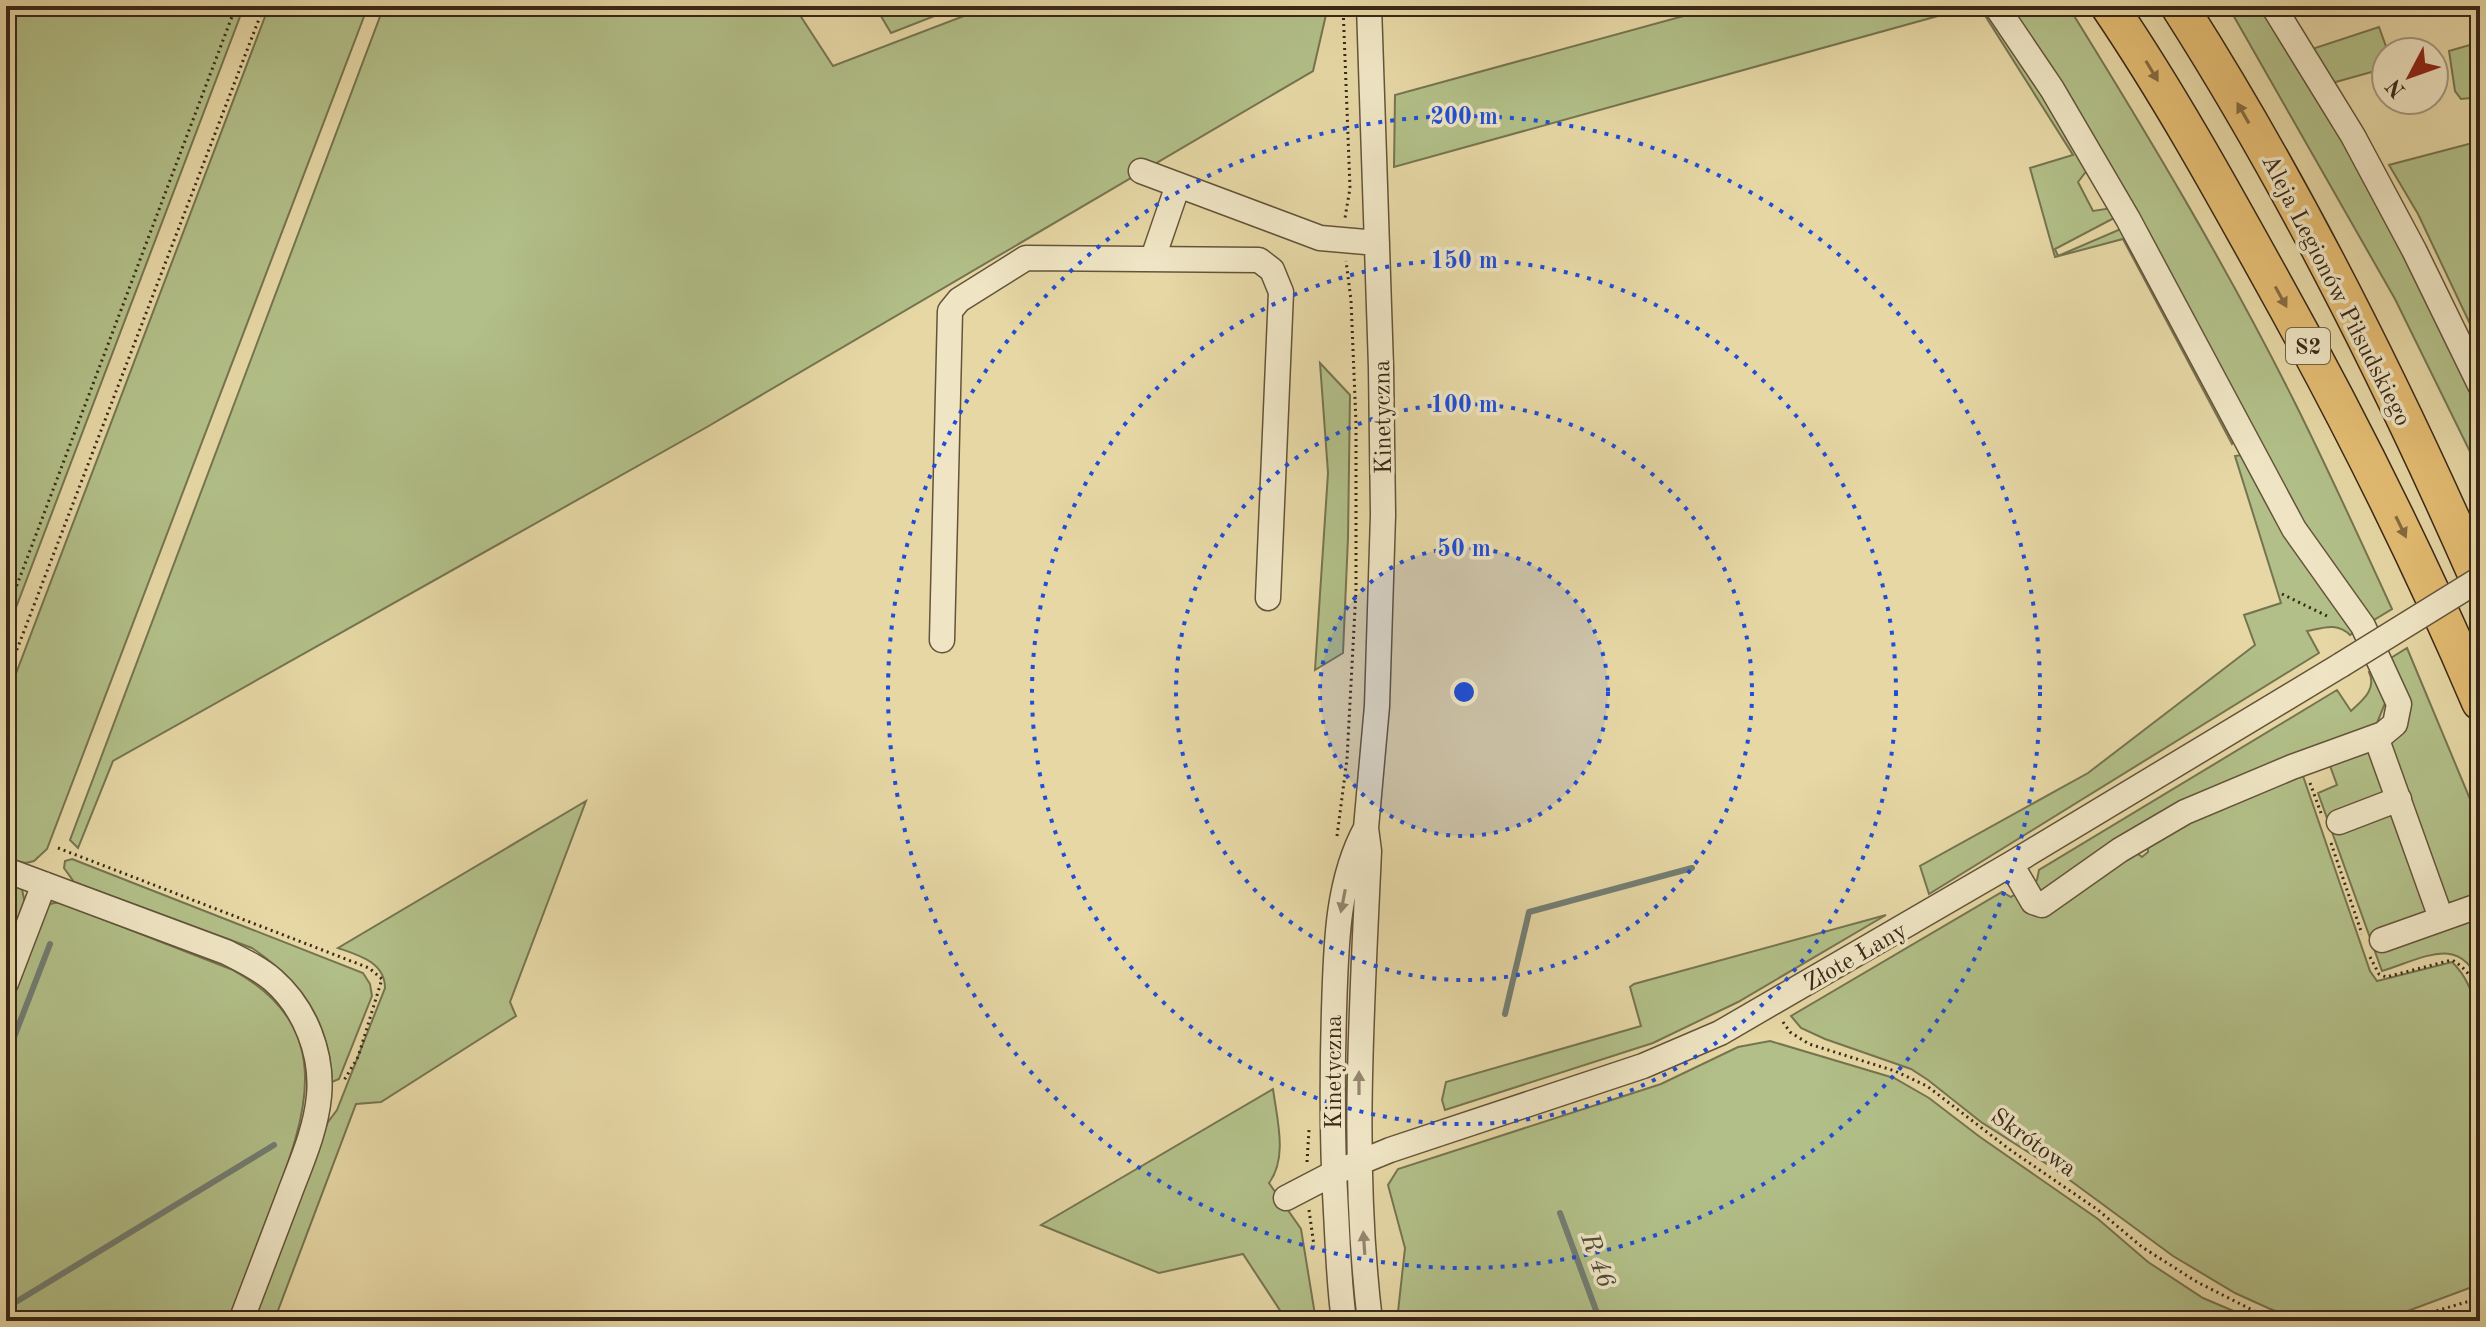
<svg xmlns="http://www.w3.org/2000/svg" width="2486" height="1327" font-family="'Old Standard TT',serif">
	<style>
		.green { fill: #b2bf88; stroke: #767450; stroke-width: 2 }
		.lines { fill: none; stroke-linecap: round; stroke-linejoin: round }
		.stream { stroke: #737e73; stroke-width: 6 }
		.minor-casing { stroke: #64543a; stroke-width: 27 }
		.highway-casing { stroke: #392817; stroke-width: 39 }
		.path { stroke: #392817; stroke-width: 3; stroke-dasharray: 2 4; stroke-linecap: butt }
		.minor { stroke: #efe5c4; stroke-width: 24 }
		.highway { stroke: #e3bc72; stroke-width: 36 }
		.minor-bridge-casing { stroke: #64543a; stroke-width: 27; stroke-linecap: butt }
		.minor-bridge { stroke: #efe5c4; stroke-width: 24 }
		.oneway { fill: #866b40 }
		.oneway2 { fill: #94866e }
		.ring { fill: none; stroke: #1d4ed8; stroke-width: 4; stroke-dasharray: 4 8 }
		.labels { text-anchor: middle; stroke-width: 7; stroke-linejoin: round; paint-order: stroke }
		.shield { fill: #efe5c4; stroke: #70614b; stroke-width: 2 }
		.shield-label { font-size: 22px; font-weight: bold; fill: #392817 }
		.street-label { font-size: 24px; fill: #392817; stroke: #efe5c4 }
		.water-label { font-size: 26px; font-style: italic; fill: #514c3d; stroke: #efe5c4 }
		.centre { fill: #1d4ed8; stroke: #efe5c4; stroke-width: 4 }
		.ring-label { font-size: 24px; text-anchor: middle; font-weight: bold; fill: #1d4ed8; stroke: #efe5c4; stroke-width: 7; stroke-linejoin: round; paint-order: stroke }
	</style>
	<rect width="100%" height="100%" fill="#e6d7a5"/>
	<filter id="stains"><feTurbulence type="fractalNoise" baseFrequency=".0025" numOctaves="4"/><feColorMatrix values="0 0 0 0 .2 0 0 0 0 .09 0 0 0 0 .02 0 0 0 .5 -.17"/></filter>
	<radialGradient id="worn" r=".72"><stop offset=".6" stop-color="#630" stop-opacity="0"/><stop offset="1" stop-color="#630" stop-opacity=".3"/></radialGradient>
	<path class="green" d="M6,6H244L6,634Z
		M269,6H368L47,849L34,861L26,863L6,859V700Z
		M384,6H794L833,66L990,6H1328L1313,71L707,427L113,761L78,848L70,840Z
		M875,6H960L891,33Z
		M1720,6H1974L1394,167L1395,95Z
		M1979,6H1990L2088,169L2078,182L2093,211L2112,208L2116,217L2055,249L2058,256L2123,228L2237,438L2232,444L2123,239L2055,257L2030,168L2073,155Z
		M2005,6H2068C2148,135 2226,265 2294,401C2328,469 2360,539 2392,609L2369,623L2312,540Z
		M2228,6H2265L2341,132L2457,351L2480,401V472L2395,299Z
		M2379,27L2388,52H2386V68L2332,83L2312,49Z
		M2480,42V92L2471,98L2461,99L2455,91L2449,51Z
		M2480,141V345L2418,214L2389,165Z
		M1320,363L1350,395L1348,538L1343,653L1315,670L1328,473Z
		M2242,455L2355,632L2350,635C2337,622 2323,628 2307,631L2319,653L1929,894L1920,866L2088,773L2255,645L2244,615L2281,603L2235,456Z
		M2407,648L2480,823V908L2448,902L2438,888L2390,751L2392,739L2386,661Z
		M2374,669L2386,701L2377,723L2365,732L2049,891H2041L2032,884L2037,880L2039,870L2337,690L2351,711C2363,700 2377,689 2369,672Z
		M2368,749L2381,759L2387,813L2398,818L2428,911L2480,909V986C2462,932 2422,959 2382,971L2318,793L2337,785L2329,763Z
		M2302,773L2370,971L2377,981L2452,962C2468,977 2473,996 2480,1017V1287H2472L2381,1321H2300L2268,1308L2235,1293L2173,1256L2056,1170L1981,1122L1928,1080L1911,1069L1825,1039L1801,1028L1791,1016L2002,892L2011,897L2017,893L2027,910L2134,851L2142,857L2148,852V841Z
		M586,801L510,1002L516,1016L381,1102L356,1104L274,1321H248L328,1122L337,1110L385,988C385,962 358,955 338,948Z
		M72,859L363,973L370,984L372,996L339,1079L332,1082C329,1020 302,982 252,948L74,882L64,868L65,861Z
		M6,881L22,889L25,904L6,958Z
		M59,902L233,970C338,1028 307,1115 272,1206C257,1244 243,1283 228,1321H6V1007L39,920L50,904Z
		M1886,915L1738,1002L1653,1043L1445,1110L1442,1100L1446,1082L1641,1026L1630,987L1634,984Z
		M1770,1041L1894,1078L1929,1098L1980,1137L2098,1219L2148,1262L2203,1298L2257,1321H1397L1405,1248L1388,1185L1398,1169L1661,1084L1738,1047Z
		M1273,1089C1277,1119 1288,1158 1269,1183L1301,1229L1316,1321H1287L1243,1254L1159,1273L1041,1225Z"/>
	<g class="lines">
		<path class="stream" d="M1505,1014L1529,912L1692,868
			M6,1058L50,944
			M1560,1213L1600,1321
			M6,1308L274,1145"/>
		<defs>
			<path id="minor" d="M1369,6L1381,367L1383,515L1377,706L1366,828L1369,851C1362,1007 1351,1165 1370,1321
				M1996,6L2052,89L2128,219L2294,529L2363,626L2399,704L2395,724L2383,734L2292,767L2185,812L2120,850L2042,905L2033,902L2011,864
				M2273,6L2353,136L2414,250L2480,385
				M1141,171L1320,238L1377,243
				M1153,258L1178,185
				M942,640L950,311L959,300L1026,258L1259,260L1272,270L1281,292L1268,598
				M2376,737L2441,918
				M2339,822L2399,799
				M6,870L226,952C242,960 259,968 273,980C305,1008 323,1054 319,1096C316,1130 301,1163 289,1195C273,1237 257,1279 241,1321
				M2382,940L2475,907
				M6,983L44,884
				M1286,1198L1334,1173L1390,1150L1643,1066L1720,1033L2011,864L2341,665
				M1344,1321C1339,1285 1338,1248 1336,1212C1332,1145 1332,1078 1334,1011C1336,950 1336,883 1366,828"/>
			<path id="highway" d="M2109,6C2168,93 2219,185 2270,277C2347,415 2418,556 2480,702
				M2179,6C2294,186 2394,387 2480,583"/>
		</defs>
		<use href="#minor" class="minor-casing"/>
		<use href="#highway" class="highway-casing"/>
		<path class="path" d="M1343,6L1350,188L1345,218
			M2282,594L2327,616
			M6,614L236,6
			M6,678L264,6
			M2310,783L2321,813
			M1337,836L1347,759L1356,590V423L1351,300L1346,261
			M2331,843L2362,934
			M58,848L369,968L382,979L358,1057L343,1082
			M2370,957L2379,974L2386,977L2452,960C2468,969 2474,981 2480,998
			M1783,1022L1790,1032L1809,1044L1895,1071L1927,1086L2009,1149L2098,1210L2142,1247L2197,1282L2274,1321
			M1307,1162L1309,1130
			M1309,1210L1314,1246
			M2402,1321L2480,1298"/>
		<use href="#minor" class="minor"/>
		<use href="#highway" class="highway"/>
		<defs>
			<path id="minor-bridge" d="M2341,665L2480,579"/>
		</defs>
		<use href="#minor-bridge" class="minor-bridge-casing"/>
		<use href="#minor-bridge" class="minor-bridge"/>
	</g>
	<defs><path id="oneway-solid" d="M-6-.8H1V-3.2L6.5 0L1 3.2V.8H-6Z" transform="scale(2)"/></defs>
	<g class="oneway">
		<use href="#oneway-solid" transform="translate(2152 71) rotate(59)"/>
		<use href="#oneway-solid" transform="translate(2243 113) rotate(-120)"/>
		<use href="#oneway-solid" transform="translate(2281 297) rotate(61)"/>
		<use href="#oneway-solid" transform="translate(2401 527) rotate(64)"/>
	</g>
	<g class="oneway2">
		<use href="#oneway-solid" transform="translate(1343 901) rotate(101)"/>
		<use href="#oneway-solid" transform="translate(1359 1083) rotate(-90)"/>
		<use href="#oneway-solid" transform="translate(1364 1243) rotate(-94)"/>
	</g>
	<circle cx="1464" cy="692" r="144" fill="#1d4ed8" fill-opacity=".12"/>
	<g class="ring">
		<circle cx="1464" cy="692" r="144"/>
		<circle cx="1464" cy="692" r="288"/>
		<circle cx="1464" cy="692" r="432"/>
		<circle cx="1464" cy="692" r="576"/>
	</g>
	<g class="labels">
		<rect class="shield" x="2286" y="328" width="44" height="36" rx="6"/>
		<g class="shield-label">
			<text x="2308" y="354">S2</text>
		</g>
		<g class="street-label">
			<text transform="translate(2337 290) rotate(63)" y="8">Aleja Legionów Piłsudskiego</text>
			<text transform="translate(1382 417) rotate(-91)" y="8">Kinetyczna</text>
			<text transform="translate(1855 956) rotate(-30)" y="8">Złote Łany</text>
			<text transform="translate(1333 1072) rotate(-90)" y="8">Kinetyczna</text>
			<text transform="translate(2034 1142) rotate(36)" y="8">Skrótowa</text>
		</g>
		<g class="water-label">
			<text transform="translate(1599 1260) rotate(70)" y="9">R 46</text>
		</g>
	</g>
	<circle cx="1464" cy="692" r="12" class="centre"/>
	<g class="ring-label">
		<text x="1464" y="124">200 m</text>
		<text x="1464" y="268">150 m</text>
		<text x="1464" y="412">100 m</text>
		<text x="1464" y="556">50 m</text>
	</g>
	<rect width="2486" height="1327" fill="none" stroke="#e6d7a5" stroke-width="32"/>
	<rect x="8" y="8" width="2470" height="1311" fill="none" stroke="#392817" stroke-width="4"/>
	<rect x="16" y="16" width="2454" height="1295" fill="none" stroke="#392817" stroke-width="2"/>
	<g transform="translate(2410 76) rotate(229)"><circle r="38" fill="#efe5c4" stroke="#a6997f" stroke-width="2"/>
	<path d="M0-6L14 30L0 20L-14 30Z" fill="#8f2418"/>
	<text y="-12" font-size="22" font-weight="bold" text-anchor="middle" fill="#392817">N</text>
	</g>
	<rect width="100%" height="100%" filter="url(#stains)"/>
	<rect width="100%" height="100%" fill="url(#worn)"/>
</svg>
